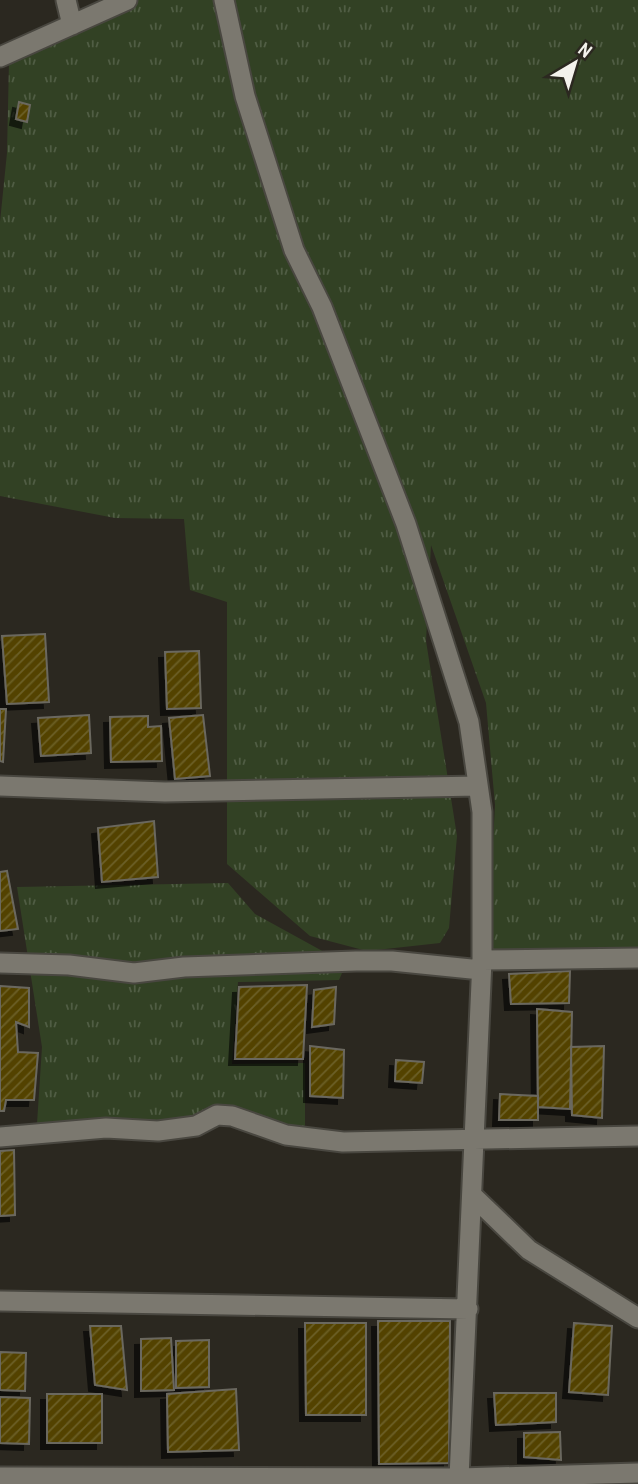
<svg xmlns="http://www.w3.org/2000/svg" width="638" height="1484" font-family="'Archivo Narrow',sans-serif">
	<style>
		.grass { fill: url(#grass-tufts) }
		.building { fill: url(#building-hatch); stroke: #6b685f; stroke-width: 2; filter: url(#shadow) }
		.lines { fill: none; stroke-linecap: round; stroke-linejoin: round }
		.street-casing { stroke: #494740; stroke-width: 23 }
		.street { stroke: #7b786f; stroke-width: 19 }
	</style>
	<defs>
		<pattern id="grass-tufts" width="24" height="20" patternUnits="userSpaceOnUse" patternTransform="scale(1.75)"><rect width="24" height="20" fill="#324124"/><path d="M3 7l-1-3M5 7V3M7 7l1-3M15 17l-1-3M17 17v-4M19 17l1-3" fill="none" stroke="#505d44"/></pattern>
		<pattern id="building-hatch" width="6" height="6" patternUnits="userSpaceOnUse" patternTransform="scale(1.75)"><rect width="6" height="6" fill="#534302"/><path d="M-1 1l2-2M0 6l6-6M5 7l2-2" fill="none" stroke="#6c5f27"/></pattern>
		<filter id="shadow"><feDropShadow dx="-6" dy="6" stdDeviation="0" flood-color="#0009"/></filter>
	</defs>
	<rect width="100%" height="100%" fill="#2b2820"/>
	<path class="grass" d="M128,0H638V951L487,957L495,805L486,703L431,545L426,641L457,836L449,928L440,943L367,951L310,936L227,864V602L190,590L184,519L115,518L0,496V222L7,153L9,62Z
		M228,883L255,914L346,964L339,980L238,982L232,1064L305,1063V1133L227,1108L179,1120L37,1124L42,1047L17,887Z"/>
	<path class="building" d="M19,102L30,105L27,122L16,119Z
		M45,634L49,702L7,704L2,636Z
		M199,651L201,708L167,709L165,652Z
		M0,709H6L3,762L0,761Z
		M89,715L91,753L41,756L38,718Z
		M203,715L210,776L175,779L169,718Z
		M148,716V727L161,726L162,761L111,762L110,717Z
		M154,821L158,877L102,882L98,828Z
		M7,871L18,929L0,931V872Z
		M570,971L569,1003L511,1004L509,974Z
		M307,985L303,1059H235L239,987Z
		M0,986L29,988V1027L16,1022L18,1052L38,1053L34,1100H6L4,1111H0Z
		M336,987L334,1024L312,1027L314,990Z
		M537,1009L572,1012L570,1109L538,1107Z
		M310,1046L344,1050L343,1098L310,1096Z
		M604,1046L602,1118L572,1115L571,1047Z
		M396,1060L424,1062L422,1083L395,1081Z
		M500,1094L538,1096V1120H499Z
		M14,1150L15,1215L0,1216V1151Z
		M378,1321H450L449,1463L379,1464Z
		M305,1323H366V1415H306Z
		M574,1323L612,1326L608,1395L569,1392Z
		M90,1326H121L127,1390L95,1385Z
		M171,1338L174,1390L141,1391V1339Z
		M209,1340V1387L176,1388V1341Z
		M0,1352L26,1353L25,1391L0,1390Z
		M236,1389L239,1450L168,1452L167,1394Z
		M494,1393H556V1422L496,1425Z
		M47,1394H102V1443H47Z
		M0,1397L30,1398L29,1444L0,1443Z
		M560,1432L561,1460L524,1457V1433Z"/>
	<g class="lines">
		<defs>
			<path id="street" d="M66,0L72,25
				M224,0L245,96L294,250L322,307L406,524L469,722L482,812V960L459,1478
				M0,57L127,0
				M0,786L165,792L478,786
				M482,960L638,958
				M0,963L69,965L134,973L184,967L356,961H392L481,970
				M0,1137L106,1128L158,1131L196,1126L217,1115L232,1116L286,1135L343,1142L638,1136
				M473,1196L529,1250L638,1318
				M0,1301L468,1309
				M0,1477L459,1478L638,1473"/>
		</defs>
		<use href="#street" class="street-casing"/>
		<use href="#street" class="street"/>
	</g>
	<g transform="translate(575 63) rotate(38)" stroke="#2b2820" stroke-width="5" paint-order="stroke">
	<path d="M0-5L12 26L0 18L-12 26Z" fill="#f4f2ed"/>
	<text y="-10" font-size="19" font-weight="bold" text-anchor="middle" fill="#f4f2ed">N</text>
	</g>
</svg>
